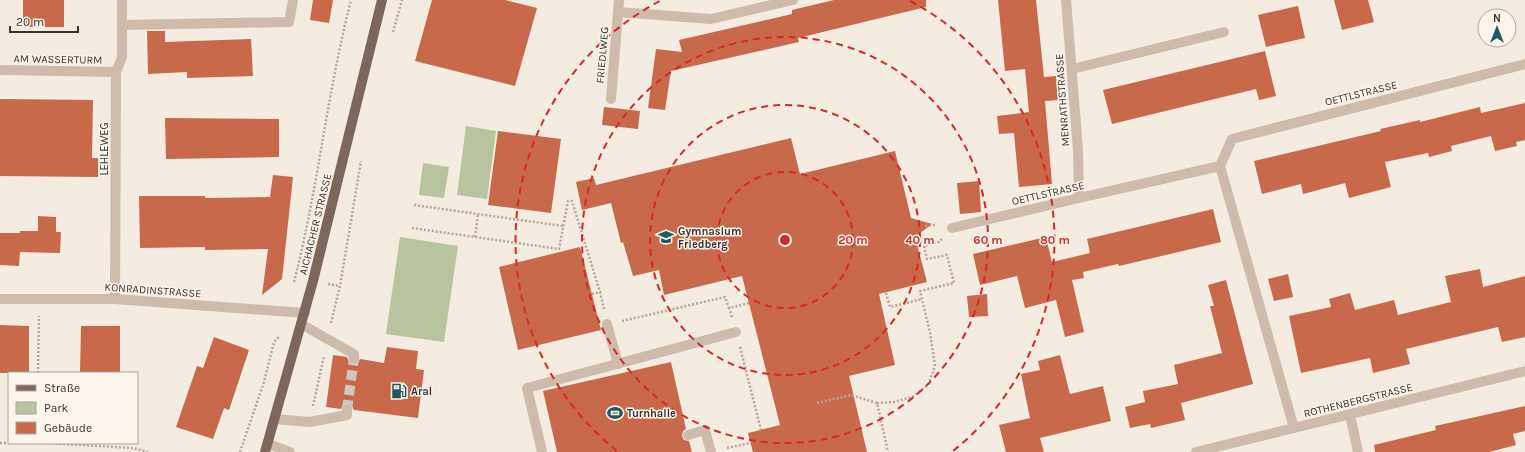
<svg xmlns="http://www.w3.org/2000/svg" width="1525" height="452" font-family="Karla,sans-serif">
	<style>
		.green { fill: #b8c4a0 }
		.building { fill: #c8694b }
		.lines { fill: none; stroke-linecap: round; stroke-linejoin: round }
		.minor-tunnel { stroke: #cfc6bd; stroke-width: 10; stroke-dasharray: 10 5; stroke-linecap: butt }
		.path { stroke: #b9a596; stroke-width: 2.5; stroke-dasharray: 2 2; stroke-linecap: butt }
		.minor { stroke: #cdbbac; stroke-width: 10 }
		.major { stroke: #7d675c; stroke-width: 10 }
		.ring { fill: none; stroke: #d62828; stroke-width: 2; stroke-dasharray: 7 5 }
		.labels { text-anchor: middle; stroke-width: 3; stroke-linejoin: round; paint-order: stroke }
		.street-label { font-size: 11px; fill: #3b302b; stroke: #fbf5ee }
		.poi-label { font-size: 11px; font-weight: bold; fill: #3b302b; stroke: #fbf5ee; text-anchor: start }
		.centre { fill: #d62828; stroke: #fbf5ee; stroke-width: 2 }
		.ring-label { font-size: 12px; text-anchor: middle; font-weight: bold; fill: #d62828; stroke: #fbf5ee; stroke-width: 3; stroke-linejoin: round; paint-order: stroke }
	</style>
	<rect width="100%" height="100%" fill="#f4ebe1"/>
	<path class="green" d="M466,126L496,131L487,199L457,195Z
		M423,163L449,167L444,198L419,195Z
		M400,237L458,246L444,342L386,334Z"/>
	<path class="building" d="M23,0H64V27H23Z
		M313,0H333L329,23L310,20Z
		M432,0H505L537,8L515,86L415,61Z
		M834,0H926V7L798,38L799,42L671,71L665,110L648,108L656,49L682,52L679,40L792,14V10Z
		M998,0H1036L1044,77L1056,76L1058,100L1045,101L1052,184L1019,187L1014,133L999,134L997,116L1029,112L1025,69L1005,71Z
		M1334,0H1368L1374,22L1342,30Z
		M1298,6L1305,38L1266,47L1258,15Z
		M147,31H165V42L251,39L253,76L187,78V72L148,74Z
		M1265,51L1276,96L1259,100L1256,89L1112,124L1103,90Z
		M0,99L93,100L92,158H98V177L0,176Z
		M1525,103V140L1516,142L1517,146L1495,151L1491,136L1451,146L1452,151L1429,157L1428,153L1385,162L1391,187L1349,198L1345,183L1303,194L1301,184L1262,194L1254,161L1381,131L1380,129L1420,120V122L1480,107L1481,113Z
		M604,107L640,111L638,129L602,125Z
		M165,118L279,119V157L166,159Z
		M498,131L561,139L551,213L488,205Z
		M791,138L800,174L895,151L911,218L932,224L915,237L927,282L879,294L895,365L849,376L867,452H753L748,433L780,425L742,276L664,295L659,270L633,276L623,242L621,243L611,203L582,210L576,182L594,178L596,185Z
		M273,175L293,177L282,279L262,295L268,249L205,250V247L140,248L139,196H205V198L270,197Z
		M979,181L981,212L960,214L957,183Z
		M1213,209L1221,242L1119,266L1118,264L1083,272L1084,278L1072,280L1084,332L1065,337L1056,300L1025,308L1017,276L980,285L973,254L1046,237L1052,262L1090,253L1087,239Z
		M38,216L56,217V232H61L60,253L20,252L19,266L0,265V233H20V231H38Z
		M580,247L601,330L518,350L499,267Z
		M1480,269L1483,287L1525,276V337L1502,342L1498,327L1406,349L1410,364L1373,373L1370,358L1301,373L1289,316L1331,307L1329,299L1350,293L1355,310L1394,300L1398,315L1451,302L1445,276Z
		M1288,274L1293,297L1274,301L1268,279Z
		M1226,280L1253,384L1181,403L1185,420L1151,428L1150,424L1130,428L1125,407L1145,402L1143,391L1178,384L1174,365L1222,353L1210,306H1214L1208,285Z
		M987,294L988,316L969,317L967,296Z
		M0,325L29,326V373H0Z
		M81,326H120V373H80Z
		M214,337L249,350L229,410L224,408L213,439L176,427L197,366L203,368Z
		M387,347L418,351L416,369L424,370L418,418L354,410L352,406L347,404L343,405L341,409L326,407L333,355L347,357L349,362L354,364L358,363L360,359L384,363Z
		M1060,355L1070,394L1103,386L1111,421L1040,438L1044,452H1006L999,425L1030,418L1021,374L1040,370L1038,361Z
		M671,362L686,429L683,431L682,436L684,440L689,441L692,452H557L543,391Z
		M1525,406V431L1513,434L1516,445L1489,452H1375L1374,445L1436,430L1435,426Z"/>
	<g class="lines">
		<path class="minor-tunnel" d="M347,410L354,358"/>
		<path class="path" d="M393,32L402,0
			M414,205L563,226
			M925,226L936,225
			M412,228L559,249L568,201H572L600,292
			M475,237L478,214
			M294,282C318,189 327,93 351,0
			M328,284L340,286
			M886,293L890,307L922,299
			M592,294L600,292L604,309
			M732,317L729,308L749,303
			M622,321L725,297L729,308
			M331,323L340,286L361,161
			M740,347L761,430
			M38,373L39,316
			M817,403L851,395L877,403L888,452
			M877,403L894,402L912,397L928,385L935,366L930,332L920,291L954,283L947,255L927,259L924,246L939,242L942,239
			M313,406L324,356
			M0,443H9
			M47,443L133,448L148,452
			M727,448L750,443
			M240,452L264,382L274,342L280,336"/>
		<path class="minor" d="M1066,0L1078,150L1079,198
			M618,12L711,19L793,0
			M122,25L289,22L293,0
			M1072,69L1224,32
			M0,70L116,72
			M611,99L619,0
			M1220,166L1294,428
			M952,228L1079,198L1220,166L1232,139L1525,64
			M0,299H115L305,313
			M115,299L116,72L122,57V0
			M301,324L354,354V358
			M607,324L618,364
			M1350,415L1358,452
			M275,419L310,422L347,415V410
			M688,435L705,430L711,452
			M268,444L290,452
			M542,452L527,388L736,332
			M1196,452L1525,371"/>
		<path class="major" d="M265,452L313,281L382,0"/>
	</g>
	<g class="ring">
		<circle cx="785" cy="240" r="68"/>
		<circle cx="785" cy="240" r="135"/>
		<circle cx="785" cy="240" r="203"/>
		<path d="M617 451A270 270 0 0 1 660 1M910 1A270 270 0 0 1 953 451"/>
	</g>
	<defs>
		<symbol id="school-bare" viewBox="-9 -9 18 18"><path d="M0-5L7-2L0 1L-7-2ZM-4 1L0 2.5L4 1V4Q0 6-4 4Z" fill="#1f5a5e" stroke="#fbf5ee" stroke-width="2.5" paint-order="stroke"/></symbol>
		<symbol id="fuel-bare" viewBox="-9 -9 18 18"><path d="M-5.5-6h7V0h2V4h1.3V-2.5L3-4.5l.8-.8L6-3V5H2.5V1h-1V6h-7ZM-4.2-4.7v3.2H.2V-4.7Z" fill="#1f5a5e" stroke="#fbf5ee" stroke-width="2.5" paint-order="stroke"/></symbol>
		<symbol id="stadium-bare" viewBox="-9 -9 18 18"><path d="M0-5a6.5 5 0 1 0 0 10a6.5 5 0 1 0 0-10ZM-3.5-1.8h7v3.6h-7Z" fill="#1f5a5e" stroke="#fbf5ee" stroke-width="2.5" paint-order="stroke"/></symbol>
	</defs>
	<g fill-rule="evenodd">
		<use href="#school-bare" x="655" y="226" width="22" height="22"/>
		<use href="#fuel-bare" x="388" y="380" width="22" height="22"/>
		<use href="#stadium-bare" x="604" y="402" width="22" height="22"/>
	</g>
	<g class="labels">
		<g class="street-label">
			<text transform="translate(602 55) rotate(-85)" y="4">FRIEDLWEG</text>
			<text transform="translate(58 59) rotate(1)" y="4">AM WASSERTURM</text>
			<text transform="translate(1361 93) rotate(-14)" y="4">OETTLSTRASSE</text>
			<text transform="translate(1062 100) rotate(-94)" y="4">MENRATHSTRASSE</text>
			<text transform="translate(104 149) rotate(-90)" y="4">LEHLEWEG</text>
			<text transform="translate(1048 193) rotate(-13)" y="4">OETTLSTRASSE</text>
			<text transform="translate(315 224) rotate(-76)" y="4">AICHACHER STRASSE</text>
			<text transform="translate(153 290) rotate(4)" y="4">KONRADINSTRASSE</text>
			<text transform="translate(1358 400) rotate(-14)" y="4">ROTHENBERGSTRASSE</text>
		</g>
		<g class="poi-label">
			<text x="678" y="235">Gymnasium<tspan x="678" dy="13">Friedberg</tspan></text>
			<text x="411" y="395">Aral</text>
			<text x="627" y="417">Turnhalle</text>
		</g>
	</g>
	<circle cx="785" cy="240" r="6" class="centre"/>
	<g class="ring-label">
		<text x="853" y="244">20 m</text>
		<text x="920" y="244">40 m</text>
		<text x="988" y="244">60 m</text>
		<text x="1055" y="244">80 m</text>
	</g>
	<rect x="8" y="372" width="130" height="72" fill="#fbf5ee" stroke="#aea6a0"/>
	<rect x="16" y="385" width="20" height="6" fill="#7d675c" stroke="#aea6a0"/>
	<text x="44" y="392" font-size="12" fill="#3b302b">Straße</text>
	<rect x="16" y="402" width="20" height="12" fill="#b8c4a0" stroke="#aea6a0"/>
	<text x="44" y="412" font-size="12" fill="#3b302b">Park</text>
	<rect x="16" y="422" width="20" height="12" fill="#c8694b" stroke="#aea6a0"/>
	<text x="44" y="432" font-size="12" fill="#3b302b">Gebäude</text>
	<g transform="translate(1497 28)"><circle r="19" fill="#fbf5ee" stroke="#aea6a0"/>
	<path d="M0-3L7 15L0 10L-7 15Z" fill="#1f5a5e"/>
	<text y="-6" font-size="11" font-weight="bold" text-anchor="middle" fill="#3b302b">N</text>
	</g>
	<path d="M10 26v6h68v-6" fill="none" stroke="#3b302b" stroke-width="2"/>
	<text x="16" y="26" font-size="12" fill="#3b302b" stroke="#fbf5ee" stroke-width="3" paint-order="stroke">20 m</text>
</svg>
